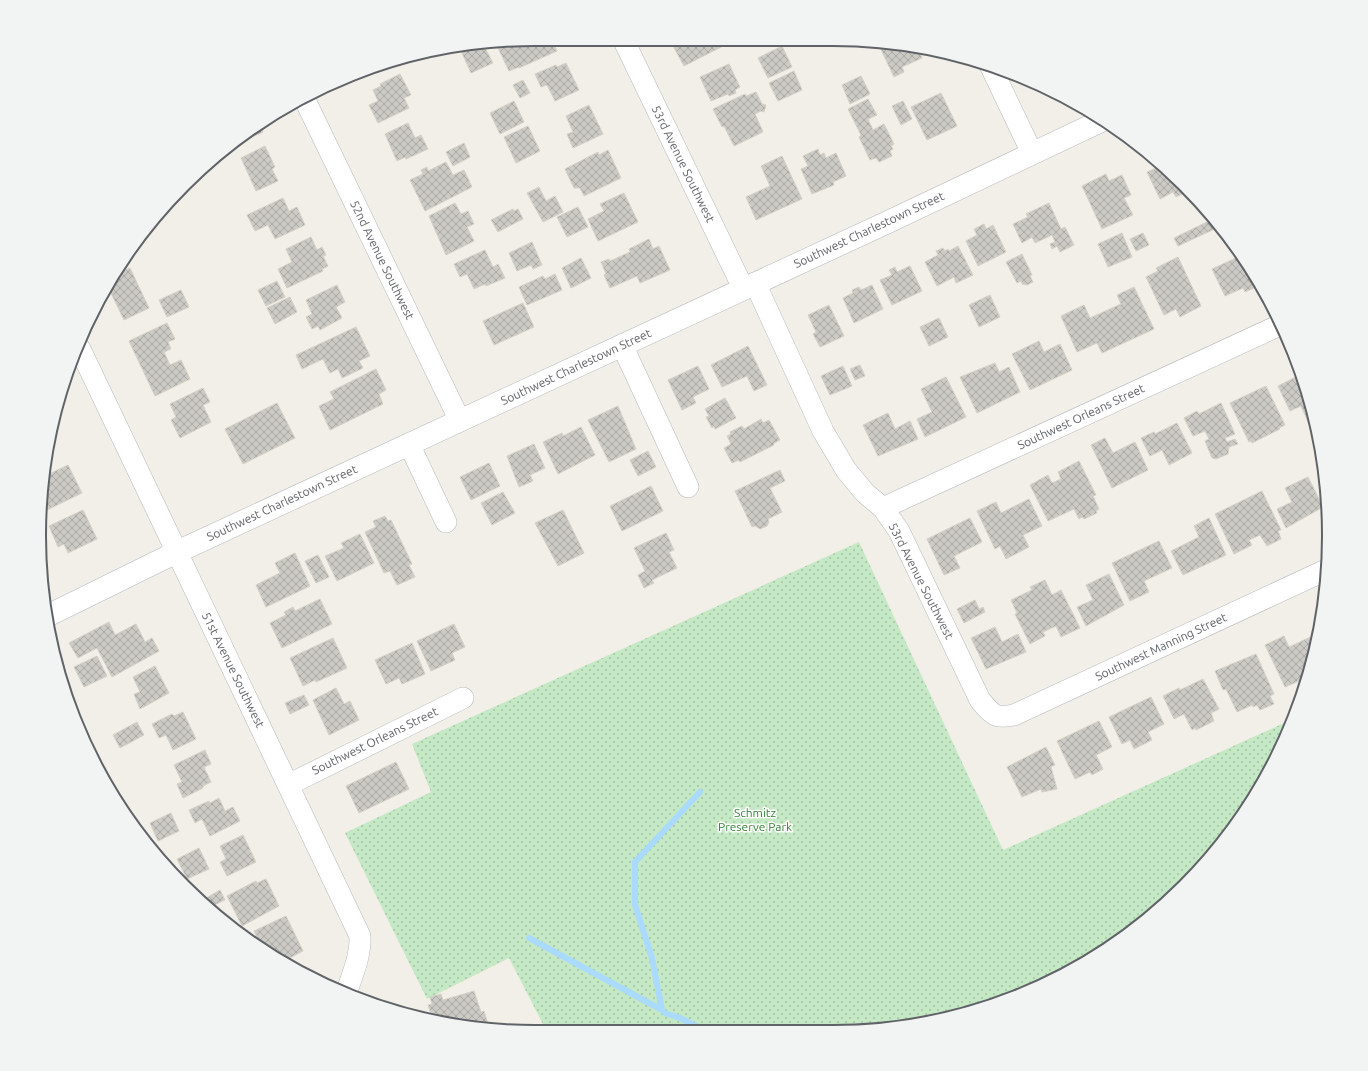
<svg xmlns="http://www.w3.org/2000/svg" width="1368" height="1071" font-family="Ubuntu,sans-serif">
	<style>
		.park { fill: url(#park-dots) }
		.lines { fill: none; stroke-linecap: round; stroke-linejoin: round }
		.stream { stroke: #aadaff; stroke-width: 6 }
		.building { fill: url(#building-cross-hatch); stroke: #d6d1c6 }
		.street-casing { stroke: #b5b8bc; stroke-width: 22 }
		.secondary-casing { stroke: #b6babf; stroke-width: 23 }
		.street { stroke: #fff; stroke-width: 21 }
		.secondary { stroke: #fff; stroke-width: 22 }
		.labels { text-anchor: middle; stroke-width: 3; stroke-linejoin: round; paint-order: stroke }
		.street-label { font-size: 12px; fill: #5f6368; stroke: #fff }
		.park-label { font-size: 12px; fill: #348238; stroke: #fff }
		.rim { fill: none; stroke: #5f6368; stroke-width: 2 }
	</style>
	<defs>
		<pattern id="park-dots" width="8" height="8" patternUnits="userSpaceOnUse"><rect width="8" height="8" fill="#c5e8c5"/><path d="M2 2h.1M6 6h.1" fill="none" stroke="#a3c0a4" stroke-width="1.8" stroke-linecap="round"/></pattern>
		<pattern id="building-cross-hatch" width="8" height="8" patternUnits="userSpaceOnUse"><rect width="8" height="8" fill="#cccac5"/><path d="M0 0l8 8M0 8l8-8" fill="none" stroke="#a9a8a4"/></pattern>
	</defs>
	<rect width="100%" height="100%" fill="#f1efe8"/>
	<path class="park" d="M859,542L1003,850L1291,720L1278,755L1227,838L1160,909L1081,965L992,1006L865,1031L547,1032L509,958L427,999L345,833L431,792L412,744Z"/>
	<g class="lines">
		<path class="stream" d="M529,938L662,1010L665,1013L680,1018L706,1031
			M662,1010L652,958L635,905V862L700,792"/>
	</g>
	<path class="building" d="M536,39H551L557,51L519,68V67L509,71L498,48L509,43Z
		M683,39L725,40L727,44L684,66L673,46Z
		M878,43L919,51L922,58L902,67L904,72L894,77Z
		M484,46L493,63L471,73L461,51L467,48Z
		M782,46L792,67L768,78L758,58Z
		M423,54L424,55L411,62L407,56Z
		M566,63L579,90L555,101L547,85L541,87L535,74L556,65L557,67Z
		M729,64L740,87L735,90L736,93L729,96L728,94L711,101L700,77Z
		M794,71L802,90L778,101L769,83Z
		M400,74L411,95L404,98L409,108L378,123L369,105L378,101L373,90L381,86L380,84Z
		M861,76L870,94L850,104L842,85Z
		M523,80L530,93L520,98L513,85Z
		M756,92L762,104L766,105L764,112L761,111L755,114L763,132L734,146L724,126L722,127L713,109L745,94L746,96Z
		M941,93L957,126L927,140L911,107Z
		M868,99L877,115L868,119L873,130L884,124L894,144L891,146L893,149L890,151L892,156L879,162L876,158L870,160L859,137L861,135L848,109Z
		M514,101L524,122L500,134L490,113Z
		M903,101L912,119L901,125L892,106Z
		M589,105L603,134L573,148L567,134L573,132L566,116Z
		M408,123L415,138L421,135L428,149L406,159L405,157L397,161L385,134Z
		M260,126L263,132L237,144Z
		M528,126L540,151L516,163L504,137Z
		M464,143L470,157L453,166L446,152Z
		M265,146L275,167L272,169L278,181L256,191L241,158Z
		M818,149L820,155L824,153L826,158L836,153L846,176L833,182L834,185L812,194L801,169L808,166L803,156Z
		M608,150L621,178L584,196L580,188H574L565,169L598,152L599,155Z
		M782,156L802,199L756,220L746,197L770,186L761,166Z
		M446,162L453,175L464,170L472,187L425,211L410,180L423,174L421,170L427,167L428,171Z
		M1161,166L1188,191L1176,197L1173,192L1160,199L1147,172Z
		M1106,174L1109,181L1122,175L1131,195L1124,198L1133,215L1102,229L1082,186Z
		M539,187L546,201L555,196L563,212L543,222L527,193Z
		M624,193L638,222L598,241L588,219L604,211L600,204Z
		M283,198L289,211L297,207L305,225L275,239L268,225L255,231L247,215Z
		M455,203L461,214L468,211L474,224L467,227L474,241L446,255L429,216Z
		M1049,203L1061,229L1065,227L1074,245L1060,252L1057,246L1052,249L1050,244L1055,242L1052,235L1035,243L1032,237L1022,243L1013,224L1028,217L1026,214Z
		M578,207L588,227L567,237L557,217Z
		M513,209L514,211L518,209L523,219L498,232L491,220Z
		M1213,219L1219,227L1178,246L1174,238Z
		M984,224L986,229L993,225L1006,252L978,266L966,241L977,235L974,229Z
		M1122,233L1132,257L1108,267L1098,244Z
		M1143,233L1149,245L1136,251L1130,239Z
		M311,237L317,250L322,247L326,255L323,256L328,266L322,269L323,271L287,288L278,269L292,262L286,249Z
		M649,239L653,249L659,246L670,270L640,283L637,276L610,288L604,275L606,274L601,262L609,259L610,261L630,252L629,249Z
		M532,242L542,265L533,269L531,265L517,271L509,253Z
		M958,246L973,275L956,283L954,277L937,286L925,262L938,255L936,251L943,248L945,251L948,249L949,251Z
		M485,250L493,267L498,264L505,278L486,286L485,284L474,289L467,274L460,277L454,264Z
		M1022,254L1032,275L1030,276L1033,282L1027,285L1022,284L1021,281L1017,283L1006,262Z
		M1240,256L1261,285L1245,292L1243,288L1225,296L1212,269Z
		M1178,257L1201,306L1180,317L1176,309L1164,315L1146,277L1158,271L1156,268Z
		M581,258L591,278L571,288L562,268Z
		M910,266L922,291L892,305L880,280L892,275L889,270L895,267L897,272Z
		M130,268L149,308L124,320L107,285L115,275Z
		M555,274L562,290L527,305L519,287L543,276L545,279Z
		M277,281L285,297L266,306L258,290Z
		M337,285L345,302L336,307L342,318L320,330L318,326L312,329L306,317L312,314L306,300Z
		M872,285L883,309L854,323L843,298L853,293L852,290L859,287L861,290Z
		M1134,287L1154,329L1102,353L1097,343L1077,352L1061,316L1084,305L1090,318L1121,304L1117,295Z
		M181,290L189,307L167,317L159,300Z
		M990,295L1000,317L979,327L969,305Z
		M290,297L297,312L275,324L267,308Z
		M523,303L534,327L494,345L483,321Z
		M829,305L844,336L820,347L813,334L816,332L808,315Z
		M939,318L948,337L929,346L920,327Z
		M167,323L175,339L168,342L171,349L164,352L170,365L181,360L190,379L155,396L129,341Z
		M356,327L370,356L359,361L363,368L342,378L338,369L330,373L323,359L302,369L296,355Z
		M1039,341L1044,352L1060,344L1072,370L1030,390L1012,354Z
		M748,346L767,385L754,391L747,376L722,387L711,365Z
		M995,363L999,372L1009,367L1020,392L977,413L960,377Z
		M860,365L865,376L855,380L850,369Z
		M698,366L709,389L693,397L696,403L682,410L668,380Z
		M843,366L852,386L830,395L821,376Z
		M376,369L386,390L379,394L383,404L330,430L319,406L334,399L330,392Z
		M1302,374L1313,422L1309,424L1301,406L1290,411L1278,386Z
		M946,377L966,417L925,437L917,419L932,412L921,389Z
		M1266,386L1285,425L1279,428L1280,429L1252,443L1251,441L1249,442L1230,403Z
		M203,388L210,402L203,405L211,422L180,438L171,420L176,417L170,404Z
		M725,398L736,418L715,429L714,426L712,428L706,417L709,416L705,409Z
		M277,403L295,438L243,464L225,429Z
		M1221,403L1235,434L1225,438L1227,442L1235,439L1238,444L1229,447L1228,454L1216,459L1212,458L1205,441L1209,439L1205,431L1193,436L1184,418L1197,411L1199,414Z
		M618,406L636,449L609,462L588,420Z
		M888,413L895,429L910,421L918,439L878,456L863,425Z
		M761,419L763,423L769,420L780,440L773,444L774,445L740,462L739,460L732,463L724,448L731,444L727,436L731,434L730,432L742,426L744,429Z
		M1177,423L1192,453L1169,465L1162,450L1150,456L1141,438L1154,432L1155,434Z
		M581,427L595,455L558,474L543,442L562,433L563,436Z
		M1105,438L1113,453L1135,442L1148,470L1112,488L1091,445Z
		M534,444L545,468L530,475L533,481L519,487L507,456Z
		M648,451L656,467L638,476L630,460Z
		M1079,461L1096,495L1093,496L1099,509L1096,511L1097,513L1084,519L1082,517L1079,519L1074,509L1048,521L1030,485L1048,475L1052,483L1061,479L1058,472Z
		M489,463L500,486L471,500L460,477Z
		M68,465L82,493L45,511L43,507L47,475Z
		M780,470L785,481L770,488L782,512L768,519L769,522L767,526L760,529L755,526L752,527L735,491Z
		M1325,471V488L1318,474Z
		M1308,477L1323,507L1286,528L1277,509L1292,502L1285,488Z
		M651,486L663,511L622,531L610,506Z
		M1262,491L1281,530L1278,531L1281,539L1267,546L1260,535L1249,540L1252,545L1234,554L1215,514Z
		M503,492L515,513L492,525L481,503Z
		M1029,499L1042,526L1023,535L1029,547L1006,559L1000,546L995,549L977,511L996,502L1001,513Z
		M83,510L97,539L68,553L64,544L58,547L49,526Z
		M563,510L584,553L558,566L535,523Z
		M385,516L388,521L391,520L412,564L409,565L415,577L397,585L390,571L384,573L365,532L376,527L373,521Z
		M970,518L982,542L954,556L960,568L944,575L927,539Z
		M1209,518L1226,555L1183,575L1171,551L1199,537L1194,526Z
		M666,533L674,550L669,552L677,568L652,580L654,583L644,588L638,575L645,571L634,548Z
		M360,534L374,563L337,581L325,556L344,548L341,543Z
		M1159,541L1172,568L1144,581L1149,592L1130,601L1112,563Z
		M295,553L310,586L266,607L256,585L280,573L275,563Z
		M318,555L329,577L316,583L305,561Z
		M1109,574L1124,605L1086,626L1077,607L1093,600L1086,585Z
		M1045,580L1052,595L1061,590L1080,628L1061,637L1056,626L1043,632L1045,636L1030,644L1015,614L1017,613L1011,600L1032,590L1030,587Z
		M320,599L332,624L282,648L270,623L286,615L284,612L293,607L295,611Z
		M975,600L979,609L983,607L985,612L964,623L957,609Z
		M109,622L115,635L136,624L145,642L152,638L159,651L112,677L97,648L78,658L69,643Z
		M454,624L465,647L452,653L455,660L431,671L417,641Z
		M995,627L1002,642L1018,634L1026,652L986,669L971,638Z
		M1317,634L1312,664L1303,688L1299,681L1285,687L1265,645L1284,636L1289,647Z
		M333,638L347,668L316,682L315,680L303,686L290,658Z
		M412,643L425,674L402,684L399,678L386,684L375,660Z
		M1256,654L1274,694L1270,696L1274,704L1260,710L1257,705L1253,707L1252,705L1237,712L1226,689L1223,690L1215,671Z
		M97,656L107,676L84,687L74,667Z
		M155,666L169,693L140,709L134,694L140,692L133,677Z
		M1203,679L1219,709L1211,713L1214,721L1196,730L1195,728L1192,730L1184,714L1174,719L1163,696L1179,688L1180,690Z
		M336,688L344,704L350,701L359,720L329,735L313,700Z
		M304,695L309,705L290,714L285,703Z
		M1151,697L1164,724L1148,732L1152,740L1134,749L1130,740L1122,744L1109,717Z
		M183,712L196,739L173,750L166,735L159,738L152,724L172,714L174,716Z
		M1099,721L1112,747L1096,755L1103,769L1092,775L1090,772L1075,779L1057,741Z
		M137,722L144,735L120,748L113,735Z
		M1046,747L1055,765L1051,767L1057,789L1042,792L1041,789L1022,797L1007,767Z
		M205,750L211,764L204,767L211,782L203,786V788L183,798L177,784L182,782L174,765Z
		M396,762L409,789L359,813L346,786Z
		M219,798L225,811L233,807L240,821L210,836L202,819L195,823L189,810L209,801L210,803Z
		M171,813L179,831L158,841L150,823Z
		M243,835L256,862L227,876L220,862L226,859L220,846Z
		M199,848L209,869L187,879L177,859Z
		M266,879L279,906L242,926L227,896L256,881L257,883Z
		M220,890L225,900L214,905L219,915L201,901Z
		M286,916L303,951L284,961L268,953L265,946L262,948L254,931Z
		M474,991L481,1012L484,1011L489,1027L453,1024L452,1020L443,1023L433,1021L428,1005L432,1004L430,997L441,994L443,1000Z"/>
	<g class="lines">
		<defs>
			<path id="street" d="M623,39L743,288
				M990,65L1032,153
				M304,98L460,421
				M755,283L823,431L846,470L865,493L883,508L899,531L980,700C992,714 994,719 1014,715L1328,569
				M622,345L688,487
				M80,349L360,936C361,956 352,975 346,994
				M409,444L446,522
				M883,508L1280,325
				M288,785L463,698"/>
			<path id="secondary" d="M49,615L177,552L888,222L1103,120"/>
		</defs>
		<use href="#street" class="street-casing"/>
		<use href="#secondary" class="secondary-casing"/>
		<use href="#street" class="street"/>
		<use href="#secondary" class="secondary"/>
	</g>
	<g class="labels">
		<g class="street-label">
			<text transform="translate(683 164) rotate(64)" y="4">53rd Avenue Southwest</text>
			<text transform="translate(869 230) rotate(-25)" y="4">Southwest Charlestown Street</text>
			<text transform="translate(382 260) rotate(64)" y="4">52nd Avenue Southwest</text>
			<text transform="translate(576 367) rotate(-25)" y="4">Southwest Charlestown Street</text>
			<text transform="translate(1081 417) rotate(-25)" y="4">Southwest Orleans Street</text>
			<text transform="translate(282 503) rotate(-25)" y="4">Southwest Charlestown Street</text>
			<text transform="translate(921 581) rotate(63)" y="4">53rd Avenue Southwest</text>
			<text transform="translate(1161 647) rotate(-25)" y="4">Southwest Manning Street</text>
			<text transform="translate(233 670) rotate(64)" y="4">51st Avenue Southwest</text>
			<text transform="translate(375 741) rotate(-26)" y="4">Southwest Orleans Street</text>
		</g>
		<g class="park-label">
			<text x="755" y="817">Schmitz<tspan x="755" dy="14">Preserve Park</tspan></text>
		</g>
	</g>
	<path d="M0 0H1368V1071H0ZM535 46H833A489 489 0 0 1 1322 535V536A489 489 0 0 1 833 1025H535A489 489 0 0 1 46 536V535A489 489 0 0 1 535 46Z" fill="#f2f3f3" fill-rule="evenodd"/>
	<path class="rim" d="M535 46H833A489 489 0 0 1 1322 535V536A489 489 0 0 1 833 1025H535A489 489 0 0 1 46 536V535A489 489 0 0 1 535 46Z"/>
</svg>
